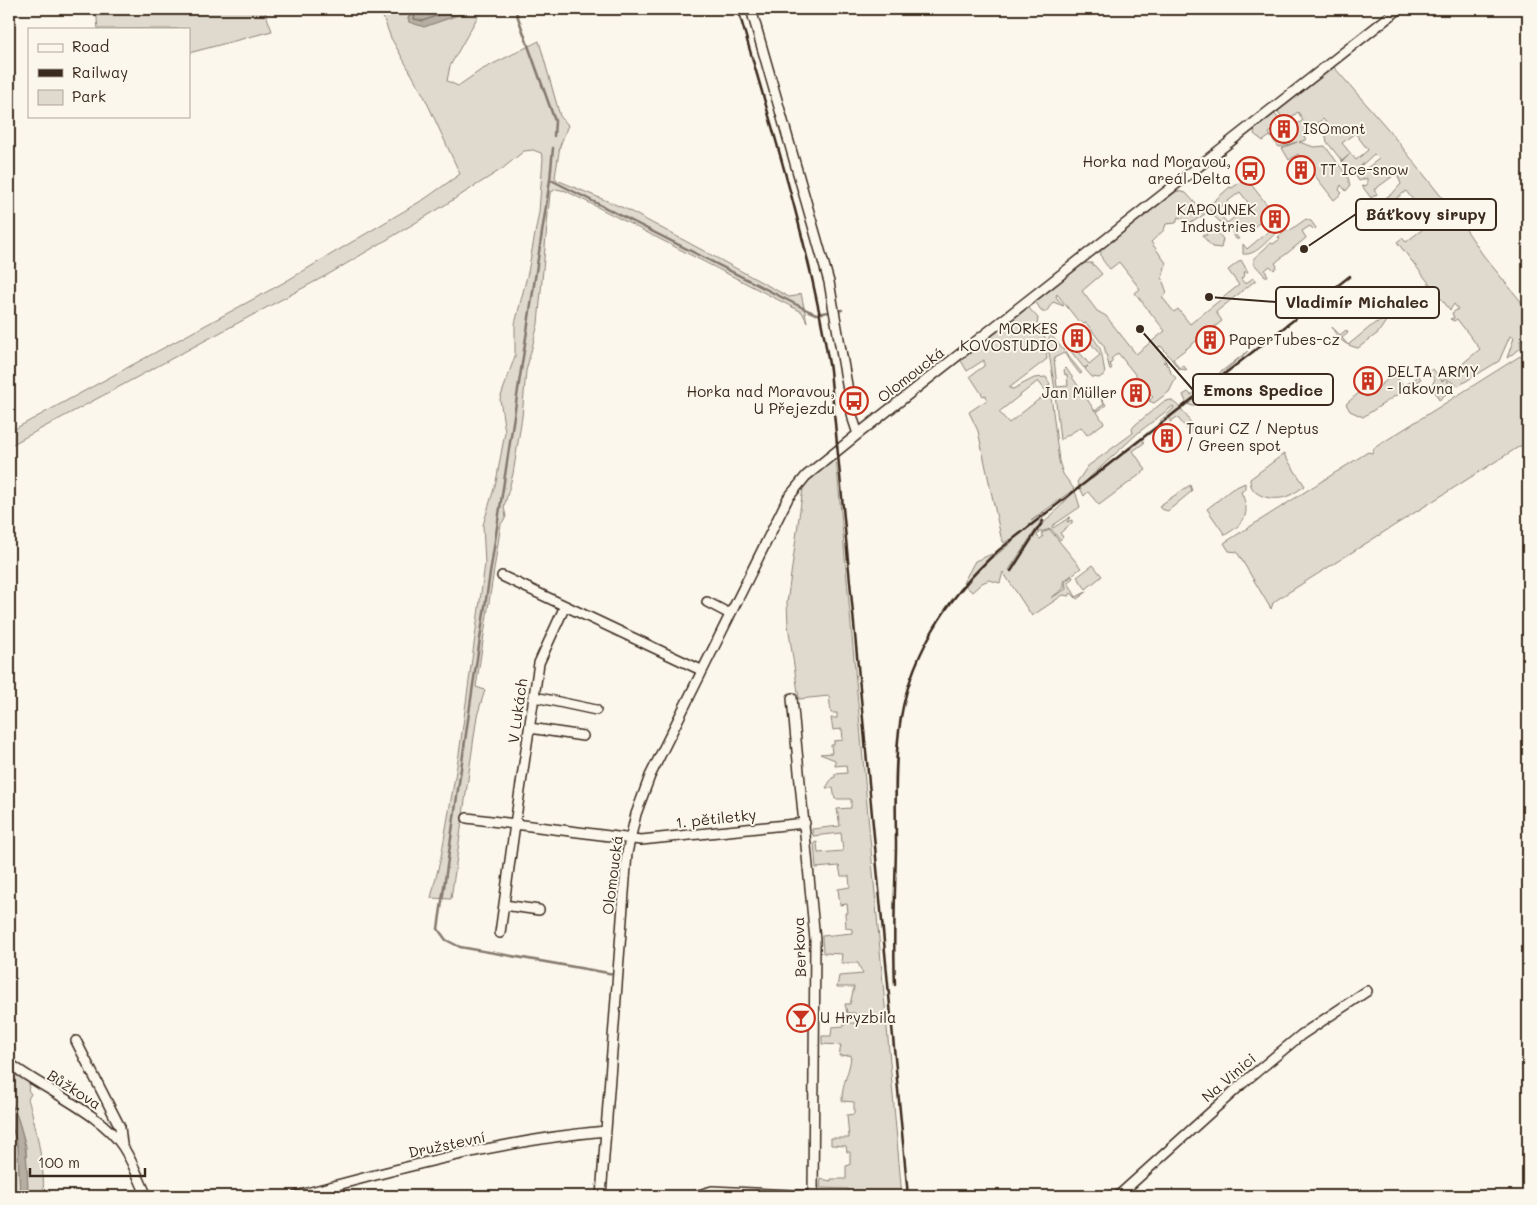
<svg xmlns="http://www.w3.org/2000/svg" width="1537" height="1205" font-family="Mali,sans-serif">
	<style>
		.green { fill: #dfd9ce; stroke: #8d8276; fill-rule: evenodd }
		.water { fill: #b6aea2; stroke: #85796d }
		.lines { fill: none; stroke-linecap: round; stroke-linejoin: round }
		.shore { stroke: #6c5f53; stroke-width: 1 }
		.stream { stroke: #85796d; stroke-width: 2.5 }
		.minor-casing { stroke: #3b2a1e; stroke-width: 12 }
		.minor { stroke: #fbf7ec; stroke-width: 9 }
		.rail { stroke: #3b2a1e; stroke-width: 2.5 }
		.labels { text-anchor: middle; stroke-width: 4; stroke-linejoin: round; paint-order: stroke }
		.poi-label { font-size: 15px; fill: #3b2a1e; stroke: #fbf7ec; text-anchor: start }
		.street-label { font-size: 15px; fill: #3b2a1e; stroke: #fbf7ec }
		.leader { fill: none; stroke: #3b2a1e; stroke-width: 2 }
		.callout-dot { fill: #3b2a1e; stroke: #fbf7ec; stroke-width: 2 }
		.callout { fill: #fbf7ec; stroke: #3b2a1e; stroke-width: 2 }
		.callout-label { font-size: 16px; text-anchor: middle; font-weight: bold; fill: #3b2a1e }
	</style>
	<rect width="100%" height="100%" fill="#fbf7ec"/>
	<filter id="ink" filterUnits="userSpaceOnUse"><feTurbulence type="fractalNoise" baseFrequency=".02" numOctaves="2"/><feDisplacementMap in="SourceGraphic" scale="10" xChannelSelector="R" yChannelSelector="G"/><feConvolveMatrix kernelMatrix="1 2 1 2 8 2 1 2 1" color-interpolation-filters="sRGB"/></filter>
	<g filter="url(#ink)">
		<path class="green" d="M96,9H264L272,31L189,53V29H98Z
			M380,9H414L408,18L409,22L440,21L447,17L482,9L450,66L447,81L458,86L481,70L539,41L560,116L568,125L560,146L555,177L557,180L626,209L789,297L796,296L801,293L807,322L802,312L566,191L556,189L550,193L538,324L526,371L522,417L513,474L504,507L506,517L501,524L476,687L485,690L477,716L451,899L431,898L441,857L459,754L485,564L483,525L496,482L505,432L500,399L515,356V324L528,272L539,212L543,158L541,153L533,150L524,151L502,169L437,210L329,274L9,446V432L283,283L426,198L460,174L424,96L391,38Z
			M1333,66L1387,128L1459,219L1483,255L1528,310V347L1522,338L1520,340L1521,348L1507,358L1514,338L1510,336L1499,361L1458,386L1447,379L1451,390L1439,400L1432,385L1435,379L1427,372L1433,369L1442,381L1480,349L1457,319L1454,321L1450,319L1454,318L1452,313L1458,309L1454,304L1450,310L1397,242L1402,238L1406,242L1423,229L1405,206L1413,200L1406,191L1381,210L1376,204L1393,193L1401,184L1397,173L1374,190L1377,194L1371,198L1362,186L1367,185V178L1359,181L1356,176L1379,159L1374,154L1352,174L1342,162L1349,155L1342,161L1327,142L1325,131L1330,128L1323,119L1303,134L1306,140L1299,142L1314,147L1325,146L1348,177L1350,186L1346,191L1341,185L1339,190L1342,193L1334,200L1298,154L1289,160L1282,148L1297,142L1279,147L1270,136L1263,141L1254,134L1255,128L1273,112L1283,124L1269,133L1275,141L1303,120L1298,112L1285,122L1277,110ZM1355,133L1368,150L1356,160L1342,143Z
			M1246,178L1268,206L1266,208L1271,214L1246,233L1242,229L1235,234L1239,239H1236L1232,232L1234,226L1226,228L1212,214L1217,211L1227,223L1250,205L1240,192L1212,213L1207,207L1230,187L1232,188Z
			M1177,191L1186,193L1205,214L1191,223L1178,217L1176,223L1166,224L1164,230L1151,242L1166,263L1162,279L1167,293L1162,297L1174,312L1178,309L1190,324L1239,285L1228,270L1241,260L1248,272H1244L1245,275L1241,279L1245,284L1253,278L1256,280L1216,312L1222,321L1173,359L1179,368L1183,365L1187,370L1179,369L1161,346L1158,347L1166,362H1163L1167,363L1166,365L1169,366L1171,373L1176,378L1169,392L1154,403L1149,401L1153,397L1118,353L1111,359L1113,361L1110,364L1112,368L1110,370L1104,346L1086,323L1084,324L1081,320L1079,322L1057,294L1056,297L1064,306L1053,302L1046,312H1042L1035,301L1081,263H1092V265H1094L1102,274L1082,291L1097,311L1106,316L1136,354L1165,331L1135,293L1140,289L1119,262L1110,269C1104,262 1098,257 1102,247Z
			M1306,219L1311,221L1316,228L1314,230L1310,226L1302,231L1306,238L1275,263L1277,266L1274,270L1270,266L1265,270L1268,276H1265L1254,264V258L1271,243L1273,244L1280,239L1278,237L1287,230L1289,231Z
			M1208,225L1214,228L1223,239L1221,248L1212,247L1202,235H1207L1205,229H1202Z
			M1276,225L1279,230C1269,238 1257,256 1243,254V244L1247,249Z
			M1027,306L1038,318L1037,326L1045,337L1047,359L1009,388L1013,389L1034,378L1046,377L1050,384L1045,390L1038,381L999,412L1009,423L1047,393L1050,387L1059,461L1063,474L1074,489L1031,521L1044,512L1046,514L1009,570L1012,571L1038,529L1075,491L1080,507L1052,526L1053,528L1070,517L1067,522L1072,520V523L1060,533L1063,537L1060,540L1051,529L1039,532L1037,536L1040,539L1043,537L1041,533L1050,530L1081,568L1064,581V588L1051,598L1066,589L1065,581L1072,576L1073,578L1068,582L1076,597L1088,591L1077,599L1071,593L1069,596L1063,595L1032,616L1003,572L1000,583L989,580L982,583L972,592L963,583L975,561L992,554L994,557L1012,542L1010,539L1004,543L1001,537L978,431L969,412L987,400L986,395L983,396L970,376L984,366V360L967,371L960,359Z
			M1380,310H1383L1386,321L1378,333L1358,348C1344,345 1337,338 1332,327L1340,335L1346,330L1348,333L1342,338L1348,345L1375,323L1381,321L1377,313Z
			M1088,331C1104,351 1101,351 1105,374L1099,378L1092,377L1085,369L1088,366L1084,368L1062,340L1072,349L1075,347L1089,364L1100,355L1084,334Z
			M1051,335L1082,373L1080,374L1064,353L1054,358L1057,387L1068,386L1067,374L1065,375L1064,370L1066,368L1095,411L1104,404L1099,395L1106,405L1097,412L1104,423L1087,435L1081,427L1060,440L1055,393L1059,396L1066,395L1067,391L1055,390L1047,341Z
			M1248,351L1226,370L1225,377L1207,390L1209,394L1193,406L1187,404L1183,395L1188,392L1191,395Z
			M1528,351V441L1278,599L1273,603L1271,609L1237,552L1229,551L1224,543L1368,452L1372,453L1374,448Z
			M1394,374L1404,386L1419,376L1421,379L1363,417L1350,411L1346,404L1361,391L1366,397Z
			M1170,400C1179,404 1196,424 1190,433L1177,417L1170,422V417L1178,409L1162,422L1160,421L1174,408L1173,406L1139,432L1088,479H1092L1142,439L1144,443L1133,451L1146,470L1099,505L1088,492L1084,496L1077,482L1088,466L1133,433L1132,429L1135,425L1163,402Z
			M1285,453V456L1305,486C1300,489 1294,494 1288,496C1275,502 1249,497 1250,479Z
			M836,457L902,1196H848V1189L820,1188L821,1179L831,1181V1179H846V1166L850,1165V1152H847L846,1146L831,1145V1138H849L847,1115L854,1114V1102L842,1101C842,1081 850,1073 851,1055L839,1056L841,1045L822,1044V1036H831L832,1027L844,1026V1023H855V1013H847L845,1004H850L854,987H837L839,976L863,974L858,963H841L842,954L823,953L822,936L852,933V929L846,928L845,913H848L847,904L840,905L838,889L850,887L849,876H841L839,866L816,868L814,843L817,842L818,853L843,851L841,833L813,836L812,829L840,826L837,809L851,808V799H835L833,788H826L832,778L835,777V774L847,773L846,765L835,766V760L820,754L832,753L831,745H834V741L843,740L842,729L833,730L831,718H837V713H831L829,696L799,699L788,625L787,603L803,488L808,481Z
			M1245,483V489L1241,492C1252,514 1244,524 1225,535L1207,509L1232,489Z
			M1190,485L1192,491L1168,511L1161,509L1159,506Z
			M1093,565L1102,576L1086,589L1077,577Z
			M9,1068L30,1084L28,1090L31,1094L28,1099C34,1116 48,1182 42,1196H28L26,1146L17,1116L9,1098Z
			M9,1117L18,1147L20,1196L9,1194Z"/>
		<path class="water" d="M414,9H475L424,27L409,22L408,19Z
			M9,1098C27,1136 27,1156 28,1196H20L18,1147L9,1117Z"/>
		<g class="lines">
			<path class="shore" d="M416,9L414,19L423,21L446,12L462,9"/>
			<path class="stream" d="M515,9L555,121L554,136
				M553,148L550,180L473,685L438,929L446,940L460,947L614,974
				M551,180L809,311L816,314L842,310"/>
			<defs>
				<path id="minor" d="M751,9L829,282L853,419L858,434
					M502,576L701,670
					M707,602L730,614
					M535,697L596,710
					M792,698L815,940L813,1196
					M530,728L583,736
					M467,818L515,824L539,663L565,606
					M504,905L539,910
					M500,933L515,824L641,840L805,823
					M76,1041L120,1127L122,1145
					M9,1063C41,1088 103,1114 123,1147C133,1162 139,1180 147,1196
					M296,1196C396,1169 502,1140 606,1131
					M601,1196L627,853L636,814L650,776L788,498L806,476L858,434L1399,9
					M695,1196L712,1191L813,1196
					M1118,1196L1243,1083L1301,1035L1367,991"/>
			</defs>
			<use href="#minor" class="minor-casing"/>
			<use href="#minor" class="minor"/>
			<path class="rail" d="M738,9C772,128 810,247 830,370L908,1196
				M1011,571L1043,521
				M895,985C893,939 895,894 896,848C896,810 894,770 899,731C907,660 946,597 999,550L1350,276"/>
		</g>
	</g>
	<defs>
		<symbol id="building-ring" viewBox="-11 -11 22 22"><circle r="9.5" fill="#fbf7ec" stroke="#c8321e" stroke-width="1.5"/><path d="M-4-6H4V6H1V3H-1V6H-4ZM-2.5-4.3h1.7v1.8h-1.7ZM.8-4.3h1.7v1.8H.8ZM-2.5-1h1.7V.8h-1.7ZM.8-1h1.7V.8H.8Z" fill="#c8321e"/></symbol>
		<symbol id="bus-ring" viewBox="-11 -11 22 22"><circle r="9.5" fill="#fbf7ec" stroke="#c8321e" stroke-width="1.5"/><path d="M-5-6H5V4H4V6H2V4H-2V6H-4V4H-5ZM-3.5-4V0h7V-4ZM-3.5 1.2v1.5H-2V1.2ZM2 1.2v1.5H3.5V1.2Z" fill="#c8321e"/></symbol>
		<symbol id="bar-ring" viewBox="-11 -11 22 22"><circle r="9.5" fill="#fbf7ec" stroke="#c8321e" stroke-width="1.5"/><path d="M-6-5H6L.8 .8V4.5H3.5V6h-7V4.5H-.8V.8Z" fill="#c8321e"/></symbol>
	</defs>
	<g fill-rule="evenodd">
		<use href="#building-ring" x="1268" y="113" width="32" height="32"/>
		<use href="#building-ring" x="1285" y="154" width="32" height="32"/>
		<use href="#bus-ring" x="1234" y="155" width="32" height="32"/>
		<use href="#building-ring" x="1259" y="203" width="32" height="32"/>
		<use href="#building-ring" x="1061" y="322" width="32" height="32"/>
		<use href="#building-ring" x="1194" y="324" width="32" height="32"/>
		<use href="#building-ring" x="1352" y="365" width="32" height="32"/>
		<use href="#building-ring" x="1120" y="377" width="32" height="32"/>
		<use href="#bus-ring" x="838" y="385" width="32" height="32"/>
		<use href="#building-ring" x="1151" y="422" width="32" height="32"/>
		<use href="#bar-ring" x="785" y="1002" width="32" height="32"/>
	</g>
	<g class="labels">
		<g class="poi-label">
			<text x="1303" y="134">ISOmont</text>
			<text x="1231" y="167" text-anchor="end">Horka nad Moravou,<tspan x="1231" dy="17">areál Delta</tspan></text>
			<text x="1320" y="175">TT Ice-snow</text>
			<text x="1256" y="215" text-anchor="end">KAPOUNEK<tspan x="1256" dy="17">Industries</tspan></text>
			<text x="1058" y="334" text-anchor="end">MORKES<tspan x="1058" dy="17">KOVOSTUDIO</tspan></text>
			<text x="1229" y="345">PaperTubes-cz</text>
			<text x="1387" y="377">DELTA ARMY<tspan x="1387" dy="17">- lakovna</tspan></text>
			<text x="835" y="397" text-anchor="end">Horka nad Moravou,<tspan x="835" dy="17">U Přejezdu</tspan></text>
			<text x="1117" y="398" text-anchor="end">Jan Müller</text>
			<text x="1186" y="434">Tauri CZ / Neptus<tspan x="1186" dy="17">/ Green spot</tspan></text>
			<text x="820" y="1023">U Hryzbila</text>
		</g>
		<g class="street-label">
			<text transform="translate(911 375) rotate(-38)" y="5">Olomoucká</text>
			<text transform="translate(518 711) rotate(-82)" y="5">V Lukách</text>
			<text transform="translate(716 819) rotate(-6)" y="5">1. pětiletky</text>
			<text transform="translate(613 875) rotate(-83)" y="5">Olomoucká</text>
			<text transform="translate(800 947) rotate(-92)" y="5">Berkova</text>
			<text transform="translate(1229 1078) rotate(-41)" y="5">Na Vinici</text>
			<text transform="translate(74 1090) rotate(32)" y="5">Bůžkova</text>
			<text transform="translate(447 1145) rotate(-12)" y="5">Družstevní</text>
		</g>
	</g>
	<path class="leader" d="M1304 249L1356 214M1209 297L1276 302M1140 329L1193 390"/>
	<g class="callout-dot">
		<circle cx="1304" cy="249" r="5"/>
		<circle cx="1209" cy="297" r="5"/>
		<circle cx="1140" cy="329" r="5"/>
	</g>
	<g class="callout">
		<rect x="1356" y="199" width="140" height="31" rx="5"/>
		<rect x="1276" y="287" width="163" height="31" rx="5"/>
		<rect x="1193" y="374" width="140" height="31" rx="5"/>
	</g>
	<g class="callout-label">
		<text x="1426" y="220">Báťkovy sirupy</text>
		<text x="1357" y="308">Vladimír Michalec</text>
		<text x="1263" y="396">Emons Spedice</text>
	</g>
	<rect width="1537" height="1205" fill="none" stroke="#fbf7ec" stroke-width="30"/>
	<rect x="15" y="15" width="1507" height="1175" fill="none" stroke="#3b2a1e" stroke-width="2" filter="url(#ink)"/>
	<rect x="28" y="28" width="162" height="90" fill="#fbf7ec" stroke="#aea59a"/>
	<rect x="38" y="44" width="25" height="8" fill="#fbf7ec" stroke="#aea59a"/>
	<text x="72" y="52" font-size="15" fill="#3b2a1e">Road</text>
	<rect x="38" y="69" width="25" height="8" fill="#3b2a1e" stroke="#aea59a"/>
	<text x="72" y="78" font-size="15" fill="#3b2a1e">Railway</text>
	<rect x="38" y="90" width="25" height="15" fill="#dfd9ce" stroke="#aea59a"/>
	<text x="72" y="102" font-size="15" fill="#3b2a1e">Park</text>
	<path d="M30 1168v8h115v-8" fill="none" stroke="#3b2a1e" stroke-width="2.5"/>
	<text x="38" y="1168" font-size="15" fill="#3b2a1e" stroke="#fbf7ec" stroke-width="4" paint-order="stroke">100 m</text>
</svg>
